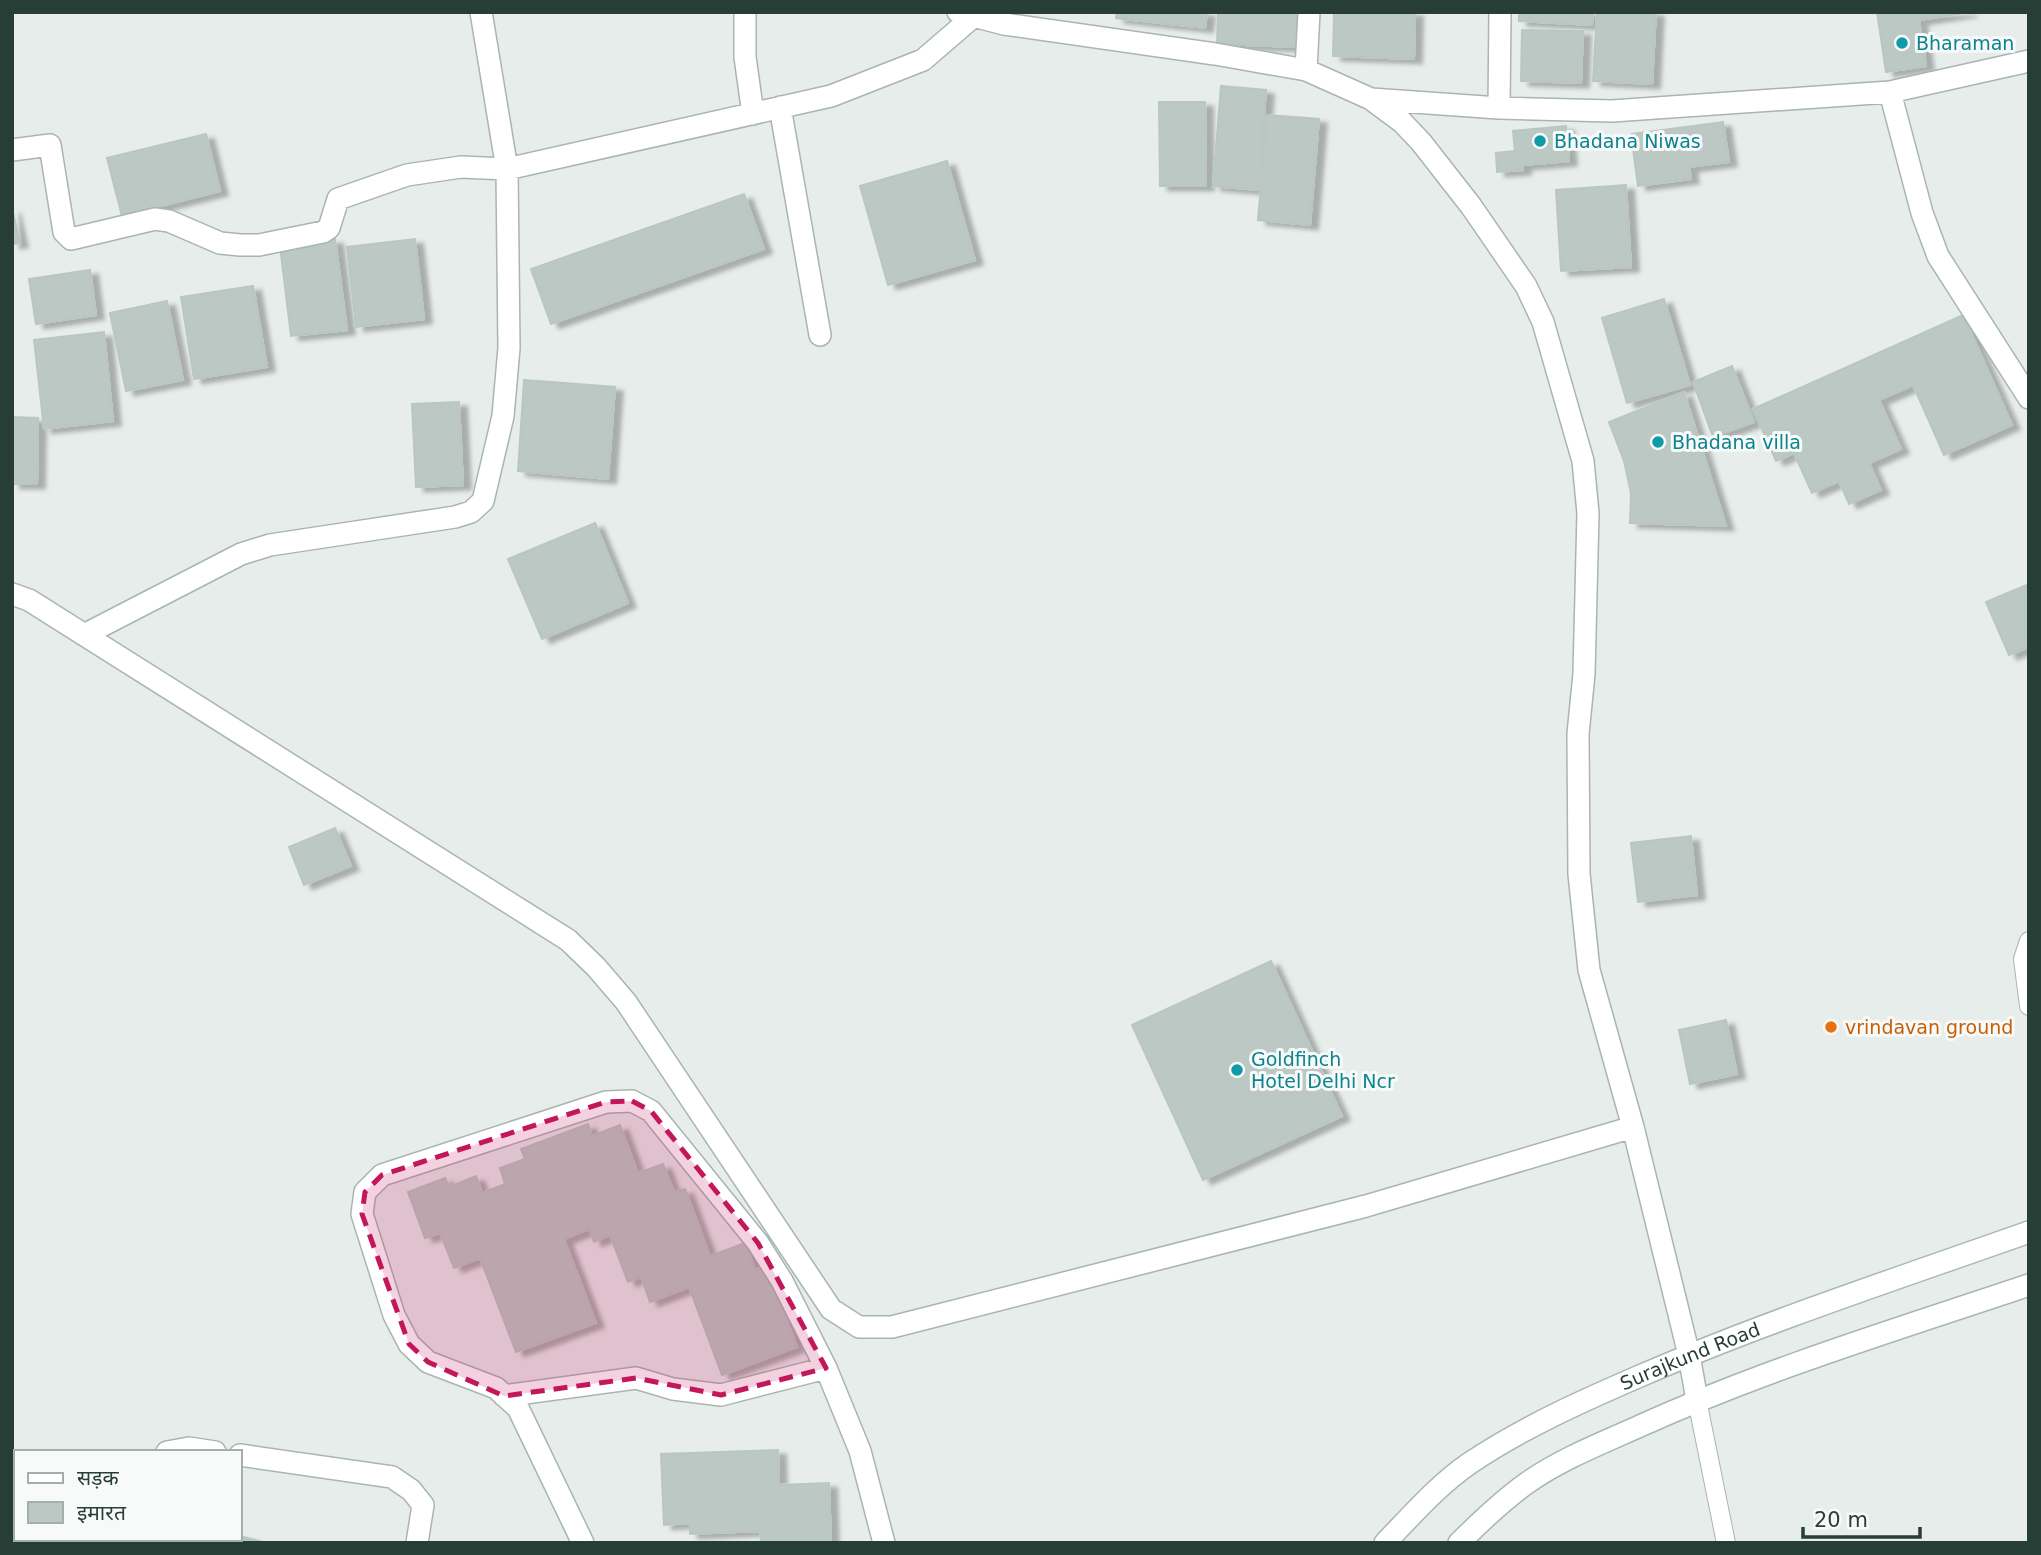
<svg xmlns="http://www.w3.org/2000/svg" width="2041" height="1555" font-family="'DejaVu Sans','Noto Sans Devanagari',sans-serif">
	<style>
		.building { fill: #bcc8c3; stroke: #b9c6c1; stroke-width: 2; filter: url(#shadow) }
		.lines { fill: none; stroke-linecap: round; stroke-linejoin: round }
		.lane-casing { stroke: #a9b5b1; stroke-width: 20 }
		.street-casing { stroke: #a9b5b1; stroke-width: 24 }
		.secondary-casing { stroke: #a6b8b1; stroke-width: 24 }
		.lane { stroke: #fff; stroke-width: 18 }
		.street { stroke: #fff; stroke-width: 21 }
		.secondary { stroke: #fff; stroke-width: 21 }
		.marked { fill: #c2185b; fill-opacity: 0.2; stroke: #c2185b; stroke-width: 5; stroke-dasharray: 14 9; stroke-linejoin: round }
		.culture-dot { fill: #0f9aa8; stroke: #f7faf8; stroke-width: 2.5 }
		.food-dot { fill: #e8710a; stroke: #f7faf8; stroke-width: 2.5 }
		.labels { text-anchor: middle; stroke-width: 6; stroke-linejoin: round; paint-order: stroke }
		.culture-label { font-size: 19px; fill: #0d838f; stroke: #f7faf8; text-anchor: start }
		.food-label { font-size: 19px; fill: #c56008; stroke: #f7faf8; text-anchor: start }
		.street-label { font-size: 19px; fill: #273e37; stroke: #f7faf8 }
	</style>
	<defs>
		<filter id="shadow"><feDropShadow dx="8" dy="4.5" stdDeviation="2" flood-color="#0004"/></filter>
	</defs>
	<rect width="100%" height="100%" fill="#e6edea"/>
	<path class="building" d="M1117,12H1207L1205,28L1116,18Z
		M1218,12H1299L1297,47L1217,44Z
		M1334,12H1415L1414,59L1333,56Z
		M1519,12H1593L1592,25L1519,21Z
		M1597,12H1656L1652,84L1593,81Z
		M1877,12H1970L1919,20L1926,66L1886,72Z
		M1522,30L1583,31L1581,83L1521,81Z
		M1221,86L1266,90L1258,190L1213,186Z
		M1159,102H1205L1206,186H1160Z
		M1267,115L1319,119L1310,225L1258,220Z
		M1723,122L1729,162L1689,167L1691,179L1638,186L1631,134Z
		M1566,126L1569,161L1523,165V170L1497,172L1496,153L1515,151L1513,131Z
		M206,134L220,191L122,216L107,158Z
		M947,161L975,260L888,285L860,186Z
		M1626,185L1631,267L1561,271L1556,190Z
		M744,194L764,249L551,324L531,269Z
		M12,208L20,243L12,244Z
		M335,239L347,330L291,336L280,246Z
		M415,239L424,319L356,327L347,247Z
		M90,270L96,315L36,324L29,279Z
		M253,286L267,367L194,379L181,297Z
		M1664,299L1690,385L1627,403L1602,318Z
		M167,301L183,380L126,391L110,313Z
		M1963,315L2012,425L1944,455L1913,385L1879,400L1901,449L1869,463L1881,490L1849,504L1839,481L1812,493L1794,453L1776,461L1753,409Z
		M104,332L113,421L44,429L34,340Z
		M1732,366L1754,422L1713,437L1693,382Z
		M524,380L615,387L608,479L518,471Z
		M1684,392L1726,526L1630,523L1631,493L1624,461L1609,422Z
		M459,402L463,485L416,487L412,404Z
		M12,417L38,418L37,484H12Z
		M595,523L628,603L542,639L508,559Z
		M2029,584V647L2009,655L1986,602Z
		M335,828L351,866L304,885L289,847Z
		M1691,836L1697,895L1638,902L1631,843Z
		M1271,961L1342,1116L1203,1180L1132,1025Z
		M1726,1020L1737,1074L1690,1084L1679,1030Z
		M588,1124L592,1136L620,1125L638,1173L663,1164L674,1192L685,1189L710,1256L745,1243L755,1270L766,1266L797,1347L722,1375L689,1287L650,1302L641,1277L628,1282L610,1235L594,1242L589,1229L564,1239L596,1323L516,1352L480,1258L454,1268L440,1233L425,1238L408,1192L445,1178L449,1187L476,1176L482,1193L505,1184L500,1168L525,1159L521,1149Z
		M778,1450L779,1485L829,1483L831,1543H761L760,1531L690,1534V1523L664,1525L661,1454Z
		M240,1536L266,1543H238Z
		M86,1539H194L193,1543H85Z"/>
	<g class="lines">
		<defs>
			<path id="lane" d="M2029,941L2023,959L2029,1006
				M1697,1400L1726,1543"/>
			<path id="street" d="M745,12V57L753,114
				M958,12L1004,24L1215,54L1306,70L1371,99L1402,122L1421,142L1471,206L1526,286L1543,322L1583,461L1588,513L1584,674L1578,734L1579,874L1589,970L1633,1127L1689,1355L1697,1400
				M1306,70L1309,12
				M1890,92L1922,213L1938,256L2029,398
				M1371,99L1499,108L1612,111L1890,92L2029,61
				M780,107L820,335
				M1499,108L1500,12
				M12,150L50,145L64,232L71,239L155,219L169,221L220,243L240,245H259L323,232L329,228L338,199L407,175L461,167L507,169L831,96L923,60L974,16
				M12,594L29,600L568,940L596,967L626,1002L831,1309L859,1327H892L1366,1206L1633,1127
				M84,635L241,554L270,545L455,517L471,512L483,501L503,416L509,348L507,169L481,12
				M504,1396L636,1378L673,1389L721,1395L826,1368
				M167,1452L189,1448L215,1452
				M240,1455L392,1477L411,1490L423,1505L417,1543
				M57,1543L58,1539
				M583,1543L518,1408L496,1388L428,1362L409,1344L394,1315L362,1214L365,1192L382,1175L606,1102L632,1101L651,1111L758,1243L782,1281L826,1368L860,1451L884,1543"/>
			<g id="secondary">
				<path id="s1" d="M1385,1543C1412,1515 1438,1485 1470,1463C1522,1428 1582,1401 1640,1376C1767,1321 1899,1278 2029,1232"/>
				<path d="M1459,1543C1480,1522 1502,1501 1527,1483C1561,1459 1602,1443 1640,1426C1766,1369 1898,1329 2029,1285"/>
			</g>
		</defs>
		<use href="#lane" class="lane-casing"/>
		<use href="#street" class="street-casing"/>
		<use href="#secondary" class="secondary-casing"/>
		<use href="#lane" class="lane"/>
		<use href="#street" class="street"/>
		<use href="#secondary" class="secondary"/>
	</g>
	<path class="marked" d="M632,1101L651,1111L758,1243L826,1368L721,1395L636,1378L504,1396L428,1362L409,1344L362,1214L365,1192L382,1175L606,1102Z"/>
	<g class="culture-dot">
		<circle cx="1902" cy="43" r="7"/>
		<circle cx="1540" cy="141" r="7"/>
		<circle cx="1658" cy="442" r="7"/>
		<circle cx="1237" cy="1070" r="7"/>
	</g>
	<circle class="food-dot" cx="1831" cy="1027" r="7"/>
	<g class="labels">
		<g class="culture-label">
			<text x="1916" y="50">Bharaman</text>
			<text x="1554" y="148">Bhadana Niwas</text>
			<text x="1672" y="449">Bhadana villa</text>
			<text x="1251" y="1066">Goldfinch<tspan x="1251" dy="22">Hotel Delhi Ncr</tspan></text>
		</g>
		<g class="food-label">
			<text x="1845" y="1034">vrindavan ground</text>
		</g>
		<g class="street-label">
			<text dy="7" stroke="none"><textPath href="#s1" startOffset="362">Surajkund Road</textPath></text>
		</g>
	</g>
	<rect width="2041" height="1555" fill="none" stroke="#273e37" stroke-width="28"/>
	<rect x="14" y="1450" width="228" height="91" fill="#f7faf8" stroke="#a4afab" stroke-width="2"/>
	<rect x="28" y="1473" width="35" height="10" fill="#ffffff" stroke="#a4afab" stroke-width="2"/>
	<text x="77" y="1485" font-size="21" fill="#273e37">सड़क</text>
	<rect x="28" y="1502" width="35" height="21" fill="#bcc8c3" stroke="#a4afab" stroke-width="2"/>
	<text x="77" y="1520" font-size="21" fill="#273e37">इमारत</text>
	<path d="M1803 1527v10h117v-10" fill="none" stroke="#273e37" stroke-width="3.5"/>
	<text x="1814" y="1527" font-size="21" fill="#273e37" stroke="#f7faf8" stroke-width="5" paint-order="stroke">20 m</text>
</svg>
